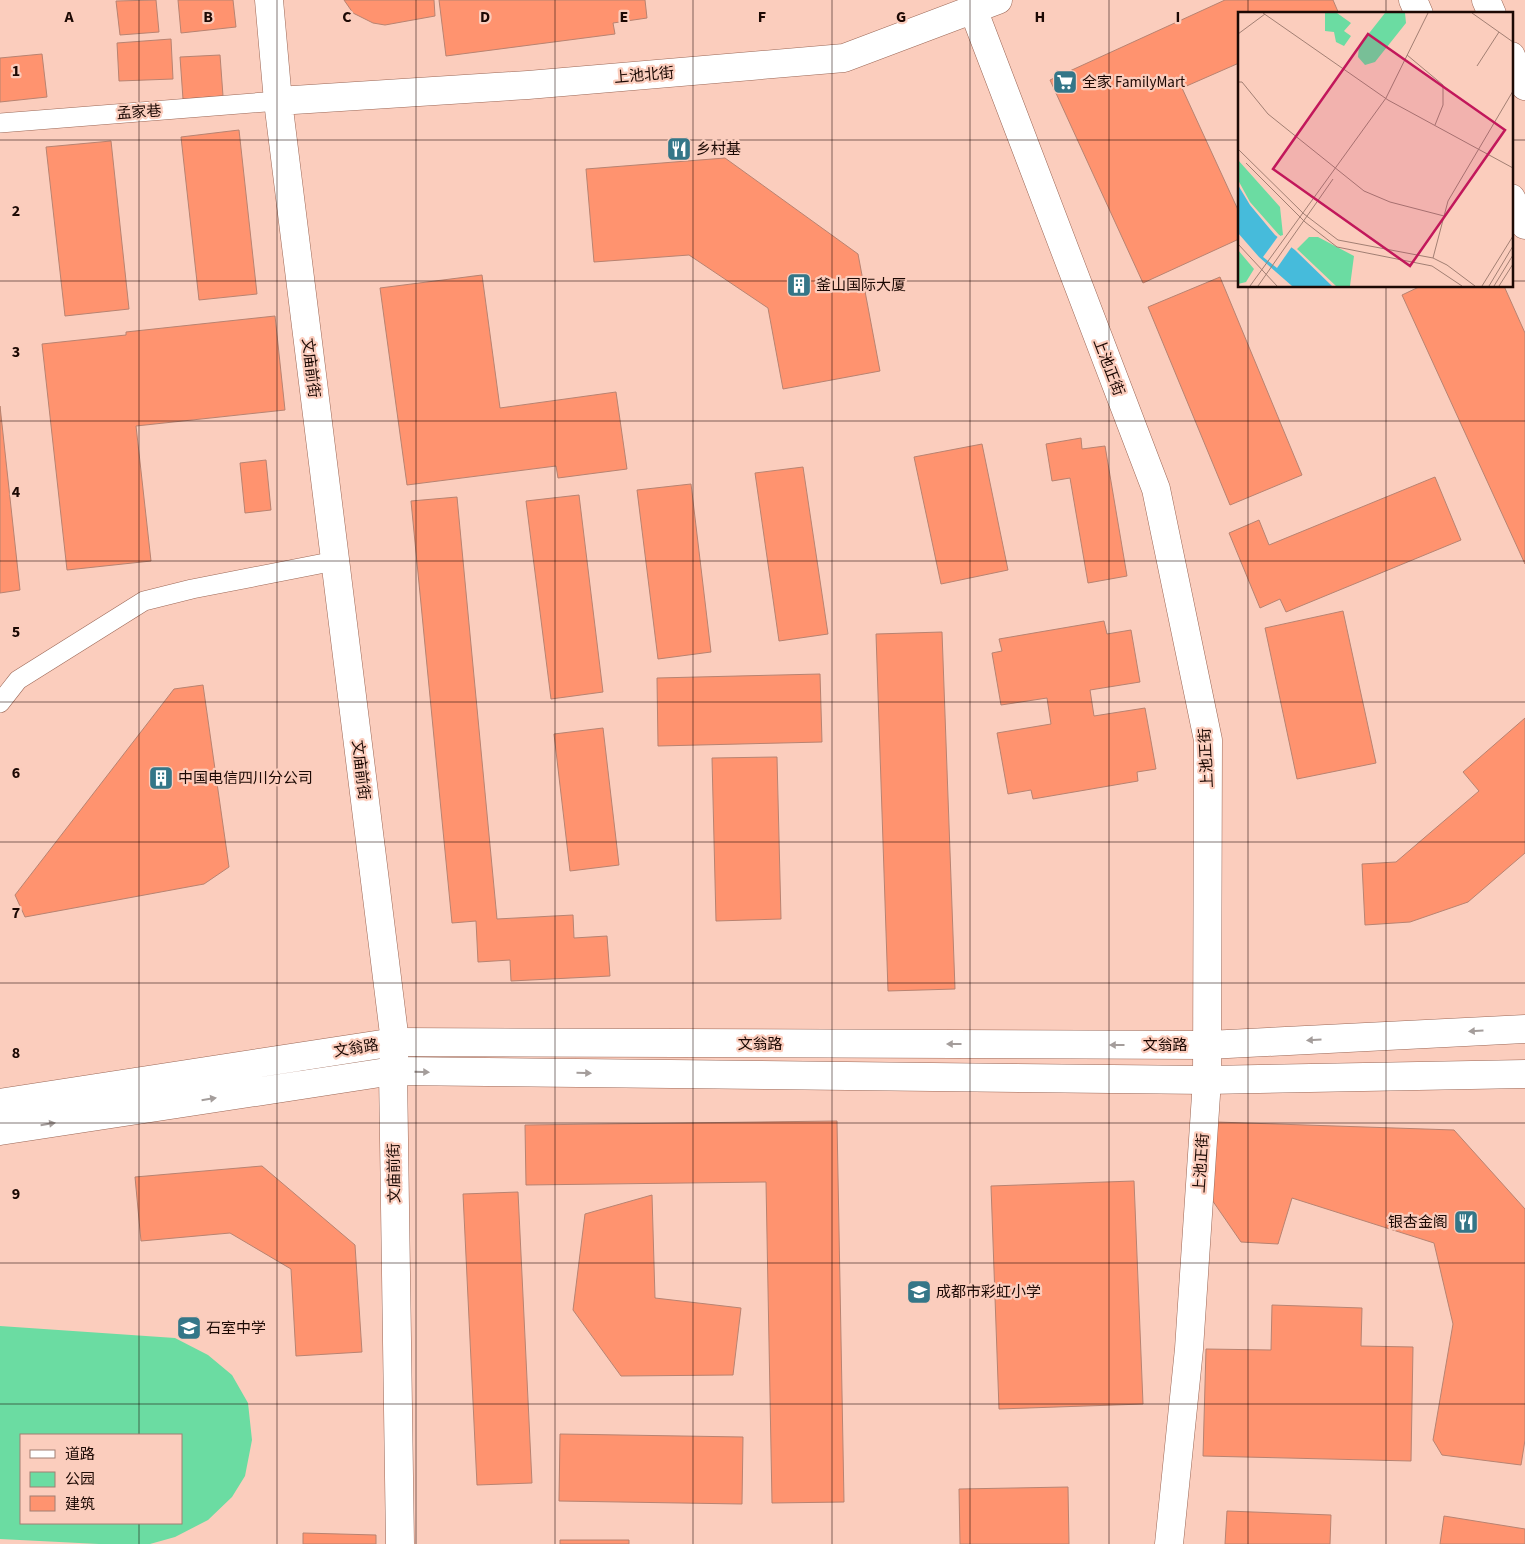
<svg xmlns="http://www.w3.org/2000/svg" width="1525" height="1544" font-family="'Source Sans 3','Noto Sans SC',sans-serif">
	<style>
		.green { fill: #6bdca2; fill-rule: evenodd }
		.building { fill: #ff936f; stroke: #b88371 }
		.lines { fill: none; stroke-linecap: round; stroke-linejoin: round }
		.service-casing { stroke: #9b6756; stroke-width: 20 }
		.minor-casing { stroke: #9b6756; stroke-width: 29 }
		.secondary-casing { stroke: #9b6756; stroke-width: 29 }
		.service { stroke: #fff; stroke-width: 19 }
		.minor { stroke: #fff; stroke-width: 28 }
		.secondary { stroke: #fff; stroke-width: 28 }
		.oneway { fill: #a49d9b }
		.grid { fill: none; stroke: #1c0904; stroke-width: 1; stroke-opacity: 0.55 }
		.labels { text-anchor: middle; stroke-width: 4.5; stroke-linejoin: round; paint-order: stroke }
		.street-label { font-size: 15px; fill: #1c0904; stroke: #fbcdbd }
		.poi-label { font-size: 15px; fill: #1c0904; stroke: #fbcdbd; text-anchor: start }
		.inset-road { fill: none; stroke: #a27f73; stroke-width: 1 }
		.view { fill: #c2185b; fill-opacity: 0.15; stroke: #c2185b; stroke-width: 2.5 }
		.inset-edge { fill: none; stroke: #1c0904; stroke-width: 2.5 }
		.grid-label { font-size: 16px; text-anchor: middle; font-weight: bold; fill: #1c0904; stroke: #fbcdbd; stroke-width: 4.5; stroke-linejoin: round; paint-order: stroke }
	</style>
	<rect width="100%" height="100%" fill="#fbcdbd"/>
	<path class="green" d="M0,1326L175,1338L208,1355L232,1375L248,1403L252,1440L245,1476L232,1497L208,1520L175,1537L150,1544H99L0,1539ZM21,1435H181V1523H21Z"/>
	<path class="building" d="M156,0L159,32L120,35L116,1Z
		M178,0H233L236,27L181,33Z
		M344,0H434L435,16L385,25L373,23L353,13Z
		M439,0H645L647,18L613,23L615,34L446,56Z
		M1225,0H1333L1339,14H1239V63L1182,88L1239,212V239L1143,283L1050,80Z
		M171,39L173,79L119,81L117,43Z
		M42,54L47,97L0,102V58Z
		M220,55L223,96L183,99L180,57Z
		M239,130L257,294L199,300L181,137Z
		M111,141L129,309L65,316L46,147Z
		M725,158L858,254L880,371L783,389L768,308L689,255L594,262L586,169Z
		M482,275L500,408L616,392L627,469L558,478L556,466L407,485L380,288Z
		M1220,277L1302,475L1230,505L1148,307Z
		M1421,286H1504L1525,333V564L1402,295Z
		M275,316L285,410L136,426L151,561L67,570L42,344L126,335V332Z
		M0,406L20,590L0,593Z
		M1081,438L1082,449L1105,446L1127,576L1088,583L1070,478L1052,481L1046,444Z
		M982,444L1008,570L941,584L914,457Z
		M266,460L271,510L245,513L240,463Z
		M803,467L828,634L779,641L755,473Z
		M1435,477L1461,540L1286,612L1280,599L1260,608L1229,533L1259,520L1269,545Z
		M691,484L711,652L658,659L637,490Z
		M579,495L603,692L551,699L526,501Z
		M457,497L497,919L573,915L574,938L607,936L610,976L511,981L510,960L478,962L476,921L452,923L411,501Z
		M1343,611L1376,763L1297,779L1265,628Z
		M1104,621L1107,634L1131,630L1140,682L1090,690L1094,716L1145,708L1156,769L1137,772L1138,781L1033,799L1031,790L1008,794L997,733L1051,724L1047,698L1001,705L992,653L1002,651L999,639Z
		M942,632L955,989L888,991L876,634Z
		M820,674L822,742L658,746L657,678Z
		M203,685L229,867L204,884L25,917L15,895L174,689Z
		M1525,718V853L1468,902L1410,922L1365,925L1362,864L1396,862L1479,791L1463,772Z
		M603,728L619,865L570,871L554,734Z
		M777,757L781,919L716,921L712,758Z
		M837,1121L844,1502L772,1503L766,1182L526,1185L525,1125Z
		M1216,1122L1454,1130L1525,1209V1440L1521,1465L1442,1455L1433,1440L1453,1324L1434,1243L1292,1198L1278,1244L1241,1242L1210,1197Z
		M262,1166L355,1245L362,1352L296,1356L291,1269L230,1233L141,1241L135,1177Z
		M1134,1181L1143,1404L999,1409L991,1186Z
		M518,1192L532,1483L477,1485L463,1194Z
		M652,1195L655,1298L741,1308L733,1375L621,1376L573,1310L585,1214Z
		M1272,1305L1362,1308L1361,1346L1413,1347L1411,1461L1203,1456L1206,1349L1271,1350Z
		M560,1434L743,1437L742,1504L559,1501Z
		M1068,1487L1069,1544H960L959,1489Z
		M1227,1511L1331,1515L1330,1544H1225Z
		M1444,1516L1525,1529V1544H1440Z
		M303,1533L376,1535V1544H303Z
		M560,1540H629V1544H560Z"/>
	<g class="lines">
		<defs>
			<path id="service" d="M0,123L278,101
				M0,703L18,680L144,601L192,589L335,561"/>
			<path id="minor" d="M269,0L278,101L395,1042L393,1071L400,1544
				M973,9L1156,489L1208,740L1207,1080L1189,1349L1169,1544
				M278,101L528,85L844,58L998,0"/>
			<path id="secondary" d="M1413,0L1419,14
				M1486,0L1492,14
				M1511,56L1525,86
				M1511,198L1525,225
				M0,1103L395,1042L1208,1045L1525,1029
				M0,1131L393,1071L1207,1080L1525,1074"/>
		</defs>
		<use href="#service" class="service-casing"/>
		<use href="#minor" class="minor-casing"/>
		<use href="#secondary" class="secondary-casing"/>
		<use href="#service" class="service"/>
		<use href="#minor" class="minor"/>
		<use href="#secondary" class="secondary"/>
	</g>
	<defs><path id="oneway-solid" d="M-6-.8H1V-3.2L6.5 0L1 3.2V.8H-6Z" transform="scale(1.25)"/></defs>
	<g class="oneway">
		<use href="#oneway-solid" transform="translate(1476 1031) rotate(177)"/>
		<use href="#oneway-solid" transform="translate(1314 1040) rotate(177)"/>
		<use href="#oneway-solid" transform="translate(954 1044) rotate(-180)"/>
		<use href="#oneway-solid" transform="translate(1117 1045) rotate(-180)"/>
		<use href="#oneway-solid" transform="translate(422 1072) rotate(1)"/>
		<use href="#oneway-solid" transform="translate(584 1073) rotate(1)"/>
		<use href="#oneway-solid" transform="translate(209 1099) rotate(-9)"/>
		<use href="#oneway-solid" transform="translate(48 1124) rotate(-9)"/>
	</g>
	<path class="grid" d="M139,0V1435M277,0V1544M416,0V1544M555,0V1544M693,0V1544M832,0V1544M970,0V1544M1109,0V1544M1248,0V14M1386,0V14M0,140H1239M1511,140H1525M0,281H1239M1511,281H1525M1248,286V1544M1386,286V1544M0,421H1525M0,561H1525M0,702H1525M0,842H1525M0,983H1525M0,1123H1525M0,1263H1525M0,1404H1525M139,1523V1544"/>
	<defs>
		<symbol id="supermarket-square" viewBox="-11 -11 22 22"><rect x="-9" y="-9" width="18" height="18" rx="4" fill="#347688" stroke="#fbcdbd"/><path d="M-6-5.5h2.5l.6 2H6L4.5 2H-2.5L-4.4-4H-6ZM-1.5 3.2a1.3 1.3 0 1 0 .1 0ZM3 3.2a1.3 1.3 0 1 0 .1 0Z" fill="#fff"/></symbol>
		<symbol id="restaurant-square" viewBox="-11 -11 22 22"><rect x="-9" y="-9" width="18" height="18" rx="4" fill="#347688" stroke="#fbcdbd"/><path d="M-5-6h1v4h1v-4h1v4h1v-4h1v5L-1.5 .5V6h-2V.5L-5-1ZM5-6V6H3V1.5H1.5Q1.5-4 5-6Z" fill="#fff"/></symbol>
		<symbol id="building-square" viewBox="-11 -11 22 22"><rect x="-9" y="-9" width="18" height="18" rx="4" fill="#347688" stroke="#fbcdbd"/><path d="M-4-6H4V6H1V3H-1V6H-4ZM-2.5-4.3h1.7v1.8h-1.7ZM.8-4.3h1.7v1.8H.8ZM-2.5-1h1.7V.8h-1.7ZM.8-1h1.7V.8H.8Z" fill="#fff"/></symbol>
		<symbol id="school-square" viewBox="-11 -11 22 22"><rect x="-9" y="-9" width="18" height="18" rx="4" fill="#347688" stroke="#fbcdbd"/><path d="M0-5L7-2L0 1L-7-2ZM-4 1L0 2.5L4 1V4Q0 6-4 4Z" fill="#fff"/></symbol>
	</defs>
	<g fill-rule="evenodd">
		<use href="#supermarket-square" x="1051" y="68" width="28" height="28"/>
		<use href="#restaurant-square" x="665" y="135" width="28" height="28"/>
		<use href="#building-square" x="785" y="271" width="28" height="28"/>
		<use href="#building-square" x="147" y="764" width="28" height="28"/>
		<use href="#restaurant-square" x="1452" y="1208" width="28" height="28"/>
		<use href="#school-square" x="905" y="1278" width="28" height="28"/>
		<use href="#school-square" x="175" y="1314" width="28" height="28"/>
	</g>
	<g class="labels">
		<g class="street-label">
			<text transform="translate(644 75) rotate(-5)" y="5">上池北街</text>
			<text transform="translate(139 112) rotate(-4)" y="5">孟家巷</text>
			<text transform="translate(1109 367) rotate(69)" y="5">上池正街</text>
			<text transform="translate(311 368) rotate(83)" y="5">文庙前街</text>
			<text transform="translate(1206 758) rotate(-93)" y="5">上池正街</text>
			<text transform="translate(361 770) rotate(83)" y="5">文庙前街</text>
			<text x="760" y="1049">文翁路</text>
			<text x="1165" y="1050">文翁路</text>
			<text transform="translate(356 1048) rotate(-9)" y="5">文翁路</text>
			<text transform="translate(1201 1163) rotate(-86)" y="5">上池正街</text>
			<text transform="translate(394 1173) rotate(-91)" y="5">文庙前街</text>
		</g>
		<g class="poi-label">
			<text x="1082" y="87">全家 FamilyMart</text>
			<text x="696" y="154">乡村基</text>
			<text x="816" y="290">釜山国际大厦</text>
			<text x="178" y="783">中国电信四川分公司</text>
			<text x="1448" y="1227" text-anchor="end">银杏金阁</text>
			<text x="936" y="1297">成都市彩虹小学</text>
			<text x="206" y="1333">石室中学</text>
		</g>
	</g>
	<g transform="translate(1238 12)">
		<rect width="275" height="275" fill="#fbcdbd"/>
		<path d="M87,1H99L113,11L106,19L113,24L106,34L98,30L96,20L87,19ZM147,1H167L168,11L137,50L127,53L120,45L121,34ZM0,148L42,195L45,223L42,224L12,190L0,168ZM71,225H80L116,244L112,274H98L59,237ZM0,238L16,257L8,270L0,272Z" fill="#6bdca2"/>
		<path d="M0,173L12,193L37,223L57,238L94,274H54L21,245L0,221Z" fill="#46bbdb"/>
		<path d="M41,223L55,233L39,256L25,245Z" fill="#fbcdbd"/>
		<path class="inset-road" d="M25,1L150,88L275,156M234,1L275,30M0,22L27,2M169,43L205,73V93L197,113M239,54L261,20M0,70H4L30,102L126,179L152,190L206,204M0,137L66,202L100,228L195,246L209,253L237,274M8,151L67,210L99,235L194,254L224,274M0,232L39,274M195,246L210,189L275,79M12,274L148,86L190,1M20,274L95,167M244,274L275,224M251,274L275,234M256,274L275,243M261,274L275,252"/>
		<path class="view" d="M130,22L267,118L172,254L35,157Z"/>
		<rect width="275" height="275" class="inset-edge"/>
	</g>
	<g class="grid-label">
		<text x="69" y="22">A</text>
		<text x="208" y="22">B</text>
		<text x="347" y="22">C</text>
		<text x="485" y="22">D</text>
		<text x="624" y="22">E</text>
		<text x="762" y="22">F</text>
		<text x="901" y="22">G</text>
		<text x="1040" y="22">H</text>
		<text x="1178" y="22">I</text>
		<text x="16" y="76">1</text>
		<text x="16" y="216">2</text>
		<text x="16" y="357">3</text>
		<text x="16" y="497">4</text>
		<text x="16" y="637">5</text>
		<text x="16" y="778">6</text>
		<text x="16" y="918">7</text>
		<text x="16" y="1058">8</text>
		<text x="16" y="1199">9</text>
	</g>
	<rect x="20" y="1434" width="162" height="90" fill="#fbcdbd" stroke="#a27f73"/>
	<rect x="30" y="1450" width="25" height="8" fill="#ffffff" stroke="#a27f73"/>
	<text x="65" y="1459" font-size="15" fill="#1c0904">道路</text>
	<rect x="30" y="1472" width="25" height="15" fill="#6bdca2" stroke="#a27f73"/>
	<text x="65" y="1484" font-size="15" fill="#1c0904">公园</text>
	<rect x="30" y="1496" width="25" height="15" fill="#ff936f" stroke="#a27f73"/>
	<text x="65" y="1509" font-size="15" fill="#1c0904">建筑</text>
</svg>
